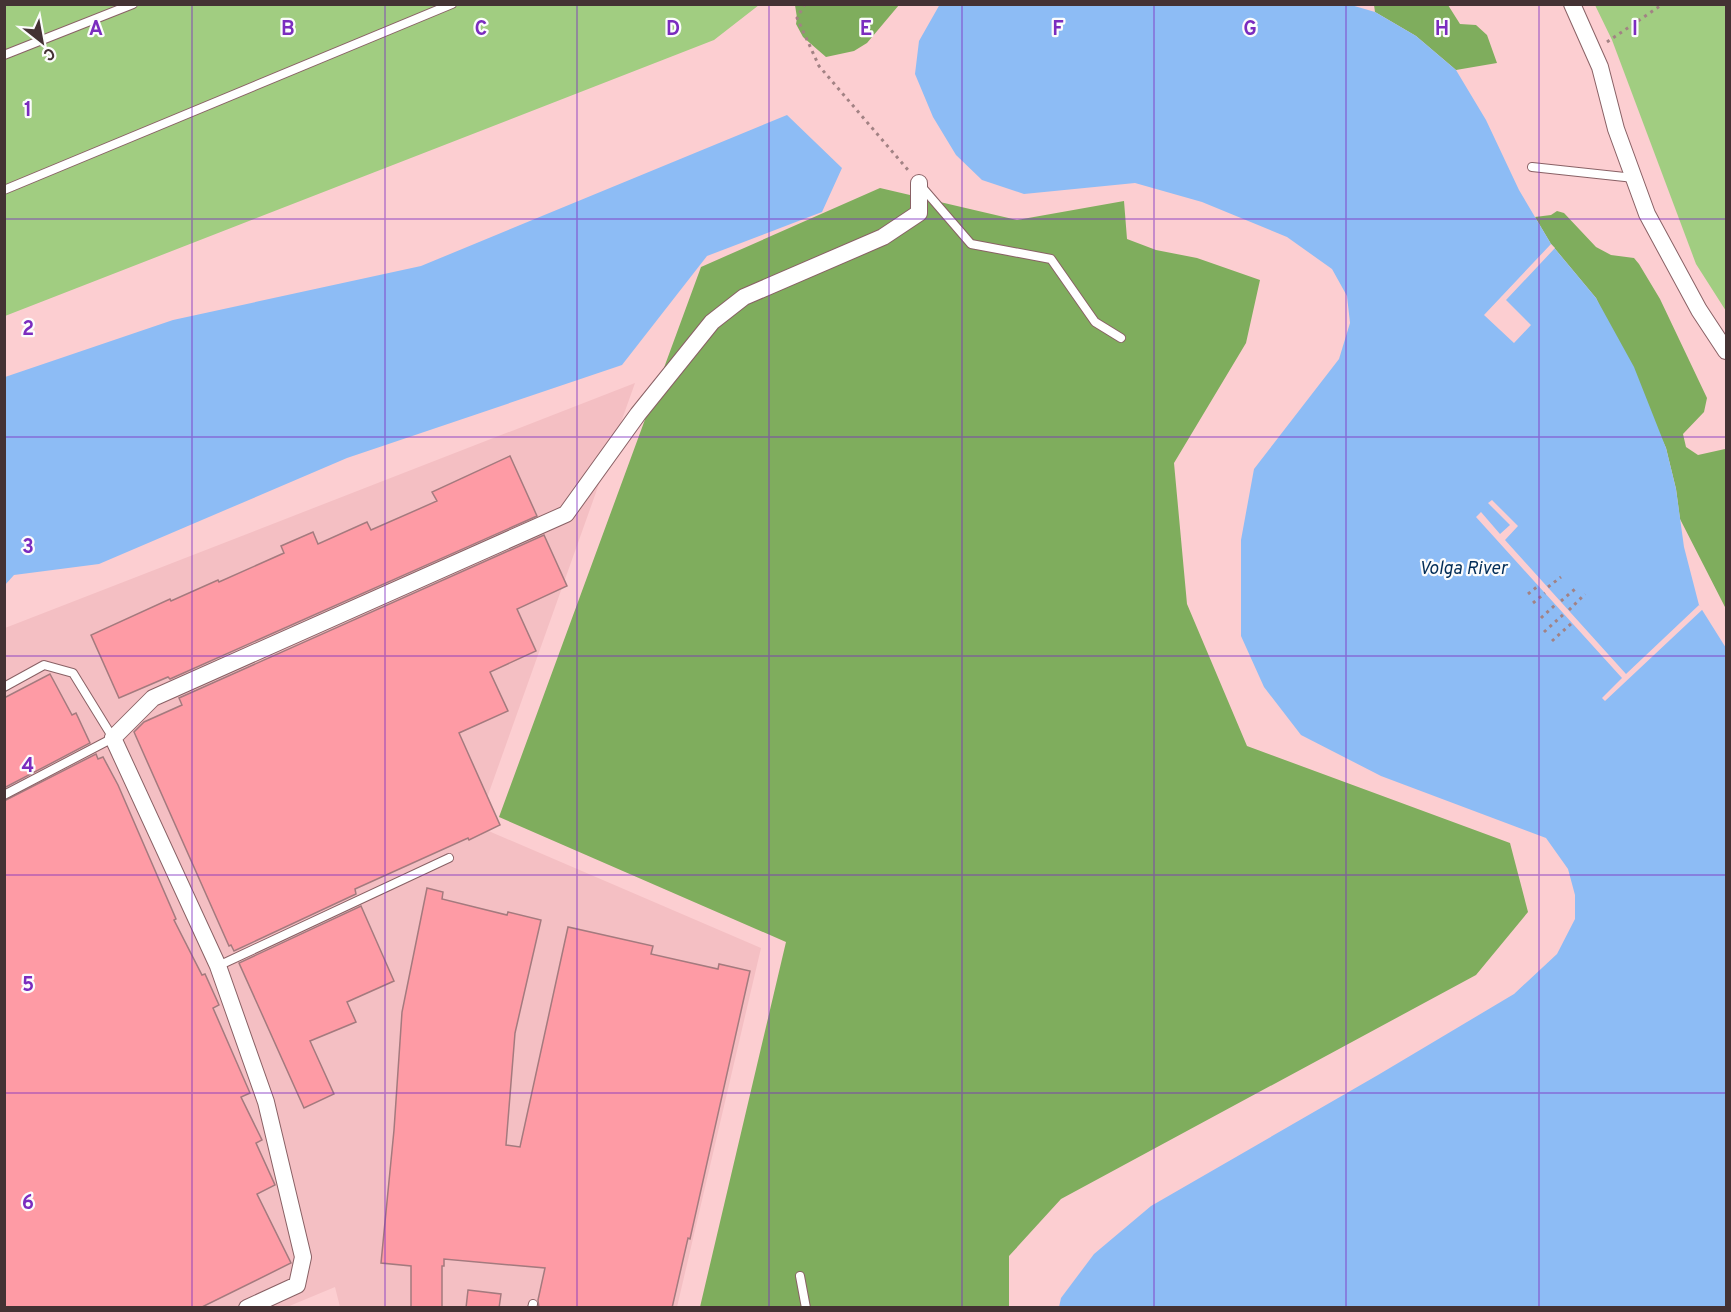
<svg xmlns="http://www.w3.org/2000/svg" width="1731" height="1312" font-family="Overpass,sans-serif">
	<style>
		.built { fill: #f4bfc3 }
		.green { fill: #a1cd81 }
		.forest { fill: #7fad5d }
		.water { fill: #8dbcf5 }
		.pier { fill: #fcced1 }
		.building { fill: #fe9ba5; stroke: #a47a7e; stroke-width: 1.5 }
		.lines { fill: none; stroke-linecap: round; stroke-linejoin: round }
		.lane-casing { stroke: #896165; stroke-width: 10 }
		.street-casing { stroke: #896165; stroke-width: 18 }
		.path { stroke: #a28284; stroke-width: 3; stroke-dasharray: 3 4.5; stroke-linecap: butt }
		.lane { stroke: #fff; stroke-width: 8 }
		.street { stroke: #fff; stroke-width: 16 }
		.grid { fill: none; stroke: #7b2cbf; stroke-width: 1.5; stroke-opacity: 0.55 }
		.labels { text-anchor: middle; stroke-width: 4.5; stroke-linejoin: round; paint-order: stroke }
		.water-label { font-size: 18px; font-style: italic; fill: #022d58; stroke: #fcfcfc }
		.grid-label { font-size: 20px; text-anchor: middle; font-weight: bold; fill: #7b2cbf; stroke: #fcfcfc; stroke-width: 4.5; stroke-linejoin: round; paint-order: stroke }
	</style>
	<rect width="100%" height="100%" fill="#fcced1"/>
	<path class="built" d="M635,383L477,826L761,948L677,1307H340L335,1287L287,1307L5,1308V628Z"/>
	<path class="green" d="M5,5H759L714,40L5,316Z
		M1595,5H1726V311L1696,264L1612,40Z"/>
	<path class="forest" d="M795,5V4L899,5L867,43L854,51L826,57L803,37L796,24L797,18Z
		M1374,5H1448L1460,24L1476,25L1487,35L1497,63L1456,70L1416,36L1375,12Z
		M880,188L1017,220L1124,201L1127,239L1156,250L1197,258L1260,280L1246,343L1174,463L1187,604L1247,746L1510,843L1528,912L1476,975L1061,1199L1009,1256V1307H700L786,942L499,817L701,267Z
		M1557,211L1564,213L1596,247L1611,255L1634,258L1639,264L1660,299L1707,398L1704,412L1683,434L1686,447L1698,455L1725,449L1726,470V609L1680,519L1676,489L1666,448L1596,298L1551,244L1535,217L1551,215Z"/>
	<path class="water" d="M940,4L1351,5L1375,12L1416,36L1456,70L1486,120L1519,190L1551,244L1596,298L1634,367L1666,448L1676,489L1684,547L1699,605L1726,648V1307H1059L1061,1298L1094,1254L1151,1206L1378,1075L1514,994L1557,954L1575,919V895L1568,869L1546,838L1381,776L1301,735L1264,687L1241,636V540L1254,469L1339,359L1350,323L1347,296L1332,269L1287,237L1202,202L1135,183L1024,194L982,180L956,155L933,117L915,74L919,41Z
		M787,115L842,168L822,212L707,256L622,365L347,458L99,564L14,575L5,585V377L173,320L421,266Z"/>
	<path class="pier" d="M1551,244L1555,248L1506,300L1531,325L1514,343L1484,315Z
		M1492,500L1518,526L1505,540L1626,674L1699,605L1703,609L1605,701L1602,698L1622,678L1476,517L1481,512L1500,534L1510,525L1488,503Z"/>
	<path class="building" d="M510,456L537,516L170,679L168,677L119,698L91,635L170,599L171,601L218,580L219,582L284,553L281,546L313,532L318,544L367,522L371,530L437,501L432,492Z
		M544,535L567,586L517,609L536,651L490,672L508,711L459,733L500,825L469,840L468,838L355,889L356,894L234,951L231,945L229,946L134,732L144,722L182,705L179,698Z
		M50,674L72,715L76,713L90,743L4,788V698Z
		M96,754L98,759L103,757L118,785L176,919L174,920L202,975L205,974L219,1005L213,1008L250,1093L241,1097L262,1140L256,1143L275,1185L257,1194L291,1263L200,1308H4V801Z
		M427,888L443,892L442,899L507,915L508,912L541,920L515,1033L506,1145L520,1147L568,927L653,946L651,954L718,969L719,964L750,971L690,1239L688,1238L672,1308H539L538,1300L545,1268L444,1259V1266H442V1308H411V1266L381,1263L394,1130L402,1012Z
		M361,906L394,981L347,1002L356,1022L310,1041L334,1094L304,1108L239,963Z
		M468,1290L501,1294L499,1308H466Z"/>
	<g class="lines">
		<defs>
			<path id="lane" d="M4,55L133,4
				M1532,167L1634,178
				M921,186L971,244L1051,259L1095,322L1121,338
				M4,190L452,4
				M4,687L44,665L73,673L113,738L4,795
				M218,966L449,858
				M800,1276L806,1308
				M532,1308L533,1304"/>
			<path id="street" d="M1572,4L1600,67L1616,129L1647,214L1699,310L1726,351
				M247,1308L297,1285L303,1257L266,1102L218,966L113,738L153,698L566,514L638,414L712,322L744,297L883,237L919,213V183"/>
		</defs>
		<use href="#lane" class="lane-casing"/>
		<use href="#street" class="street-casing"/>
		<path class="path" d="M805,4L797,18L819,66L908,170
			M1607,42L1663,4
			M1548,587L1561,577
			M1528,594L1538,586
			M1561,601L1575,589
			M1533,603L1545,593
			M1569,610L1585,594
			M1541,618L1555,605
			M1544,632L1564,614
			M1552,641L1572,623"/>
		<use href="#lane" class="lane"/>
		<use href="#street" class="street"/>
	</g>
	<path class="grid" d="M192,4V1308M385,4V1308M577,4V1308M769,4V1308M962,4V1308M1154,4V1308M1346,4V1308M1539,4V1308M4,219H1726M4,437H1726M4,656H1726M4,875H1726M4,1093H1726"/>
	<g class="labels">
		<g class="water-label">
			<text x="1463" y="574">Volga River</text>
		</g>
	</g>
	<g class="grid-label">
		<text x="96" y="35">A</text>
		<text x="288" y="35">B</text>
		<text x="481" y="35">C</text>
		<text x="673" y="35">D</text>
		<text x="866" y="35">E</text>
		<text x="1058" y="35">F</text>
		<text x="1250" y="35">G</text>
		<text x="1442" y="35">H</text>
		<text x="1635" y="35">I</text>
		<text x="28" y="116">1</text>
		<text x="28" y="335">2</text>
		<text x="28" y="553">3</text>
		<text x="28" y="772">4</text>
		<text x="28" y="991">5</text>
		<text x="28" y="1209">6</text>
	</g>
	<rect width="1731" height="1312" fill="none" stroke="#443234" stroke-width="12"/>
	<g transform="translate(42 42) rotate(149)" stroke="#fcfcfc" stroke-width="4.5" paint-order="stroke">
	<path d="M0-4.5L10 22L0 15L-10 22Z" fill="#443234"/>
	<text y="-9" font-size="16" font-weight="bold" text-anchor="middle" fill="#443234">С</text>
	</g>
</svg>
